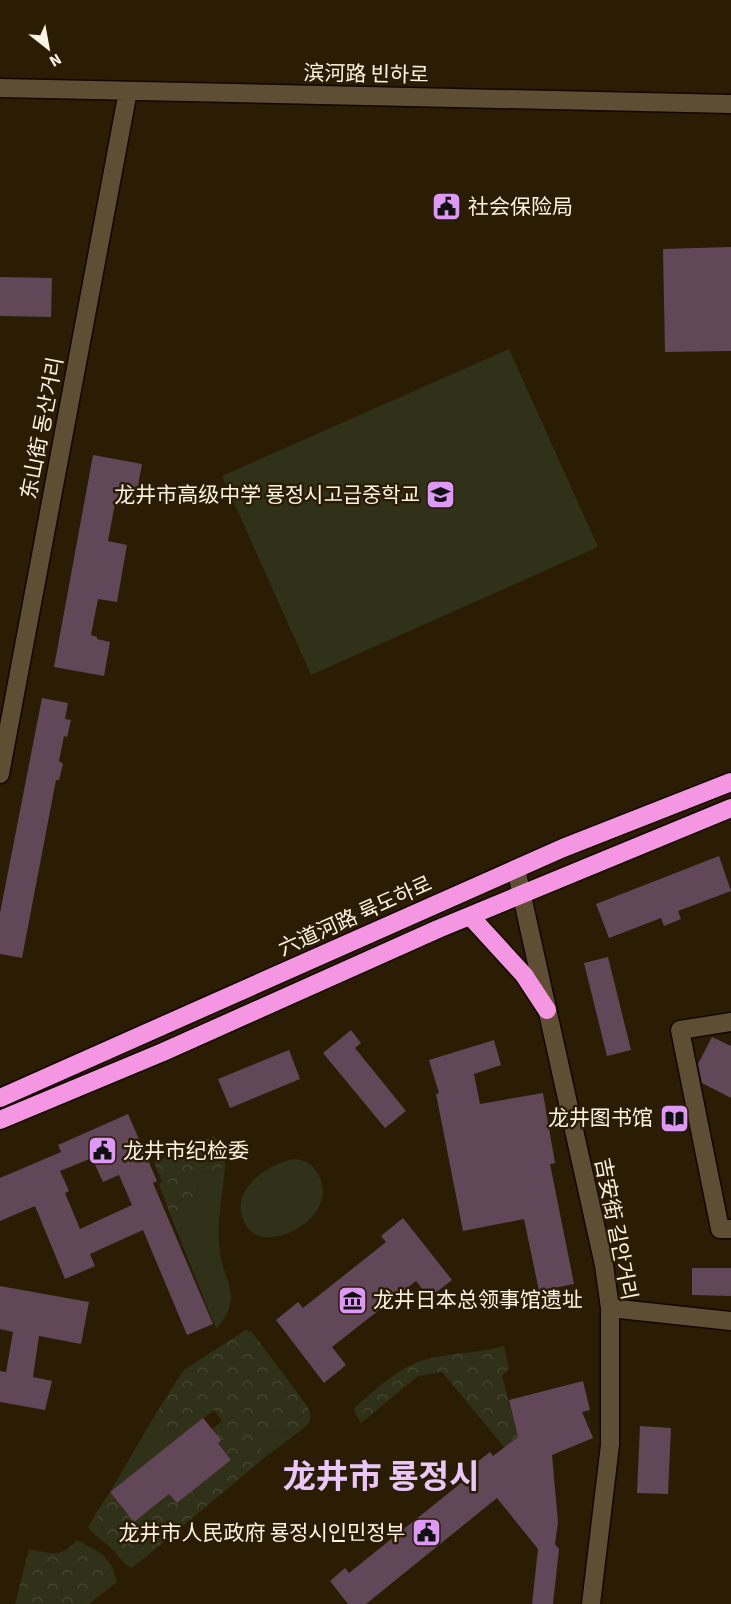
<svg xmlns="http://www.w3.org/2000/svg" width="731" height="1604" font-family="'Source Sans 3','Noto Sans SC','Noto Sans KR',sans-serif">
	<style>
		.green { fill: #2f3119 }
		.forest { fill: url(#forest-crowns) }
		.building { fill: #614758; fill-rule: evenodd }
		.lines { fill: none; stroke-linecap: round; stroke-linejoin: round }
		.minor-casing { stroke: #120600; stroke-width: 21 }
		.highway-casing { stroke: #120600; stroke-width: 21 }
		.minor { stroke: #5d4e34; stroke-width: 18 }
		.highway { stroke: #f496e2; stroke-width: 18 }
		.labels { text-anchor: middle; stroke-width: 5; stroke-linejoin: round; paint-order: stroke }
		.street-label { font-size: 21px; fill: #fcf3e4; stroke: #2a1d04 }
		.poi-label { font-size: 21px; fill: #fcf3e4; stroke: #2a1d04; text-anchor: start }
		.town-label { font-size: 33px; font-weight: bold; fill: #ebc6f9; stroke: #2a1d04 }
	</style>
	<defs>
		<pattern id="forest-crowns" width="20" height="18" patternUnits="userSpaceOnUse" patternTransform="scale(1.5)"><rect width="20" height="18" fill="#2f3119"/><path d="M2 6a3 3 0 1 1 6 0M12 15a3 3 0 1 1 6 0" fill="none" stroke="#44452f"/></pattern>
	</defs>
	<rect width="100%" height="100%" fill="#2a1d04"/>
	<path class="green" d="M509,349L598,547L311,675L222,476Z
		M294,1159C307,1161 313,1164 319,1176C336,1207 295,1240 265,1237C256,1237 248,1230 244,1222C229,1190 267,1164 294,1159Z
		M225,1167C223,1192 217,1220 219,1246C222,1281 246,1296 216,1329L170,1214L188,1209L198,1194L195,1175Z
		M149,1425L160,1430L171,1427L181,1436L110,1492Z
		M297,1426L303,1429L264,1458L260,1446L268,1432L273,1430L286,1434Z
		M96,1513L106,1540L120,1548L146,1557L131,1568C121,1562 118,1555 110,1547C102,1540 94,1536 88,1527Z
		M112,1566L117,1582L89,1604H80L88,1598Z"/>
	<path class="forest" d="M214,1136L224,1157L225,1167L195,1175L198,1194L196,1203L188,1209L170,1214L159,1184L162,1182L154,1162Z
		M246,1330L252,1332L307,1406C312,1416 312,1421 303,1429L297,1427L286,1434L273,1430L268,1432L260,1446L264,1458L146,1557L120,1548L106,1540L96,1513L110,1492L134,1521L169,1494L177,1503L231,1460L218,1443L212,1429L222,1421L214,1410L181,1436L171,1427L160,1430L149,1425L179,1377L185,1369Z
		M504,1346L509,1369L502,1376L519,1440L504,1447L442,1372L418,1376L361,1423L354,1411L355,1407C375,1391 395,1370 421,1361C448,1352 477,1354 504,1346Z
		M77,1540L102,1554L112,1566L88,1598L80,1604H15L29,1549C51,1553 61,1559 77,1540Z"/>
	<path class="building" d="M731,247V351L665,352L663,249Z
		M0,277L52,278L51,317L0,316Z
		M93,455L142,464L135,501L116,498L108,541L127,545L117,602L98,599L91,635L97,637V639L110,642L104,676L54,667Z
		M42,698L68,703L65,719L71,720L67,737L64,736L59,761L63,764L59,780H56L22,958L0,954V913Z
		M719,856L731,891L678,911L681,919L664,926L661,918L609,938L596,904Z
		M608,957L631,1050L607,1056L584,963Z
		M351,1030L361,1043L355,1048L406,1111L385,1128L323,1053Z
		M712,1037L731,1046V1098L702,1083L698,1064Z
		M494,1040L501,1065L474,1074L480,1104L543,1093L555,1163L550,1164L574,1284L539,1291L524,1219L463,1231L436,1094L439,1093L429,1060Z
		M289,1050L300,1079L230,1108L218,1079Z
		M128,1114L157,1181L153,1183L213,1324L187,1335L143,1230L90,1254L95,1266L65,1279L35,1206L0,1221V1178L61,1152L58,1145ZM92,1158L103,1182L119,1175L132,1205L80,1229L65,1193L69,1191L60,1171Z
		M403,1218L452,1280L429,1298L416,1281L332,1347L346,1365L324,1383L276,1320L298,1302L303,1308L386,1242L381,1236Z
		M692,1268H731V1296L692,1295Z
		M0,1286L89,1302L81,1344L39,1336L33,1377L52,1381L45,1410L0,1402V1371L6,1372L13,1332L0,1329Z
		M583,1381L590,1410L582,1412L593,1438L552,1455L558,1522L555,1544L559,1549L553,1604H532L538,1549L497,1498L366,1604H348L330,1581L345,1568L349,1573L476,1471L472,1466L490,1452L493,1456L518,1437L509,1400Z
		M203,1418L221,1440L218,1443L231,1460L177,1503L169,1494L134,1522L110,1492Z
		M640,1426L671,1428L668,1494L637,1493Z"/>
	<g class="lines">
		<defs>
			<path id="minor" d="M0,88L731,104
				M0,774L128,91
				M516,869L604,1265L610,1308V1445L591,1604
				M731,1022L680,1030L720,1229H731
				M610,1308L731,1321"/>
			<path id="highway" d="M470,916L524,975L547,1010
				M0,1098L563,848L731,782
				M0,1120L163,1052L438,929L731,808"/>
		</defs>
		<use href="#minor" class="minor-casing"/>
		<use href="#highway" class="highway-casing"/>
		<use href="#minor" class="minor"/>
		<use href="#highway" class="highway"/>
	</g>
	<defs>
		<symbol id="civic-square" viewBox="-11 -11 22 22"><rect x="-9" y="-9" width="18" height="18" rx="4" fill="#dd99f4" stroke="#2a1d04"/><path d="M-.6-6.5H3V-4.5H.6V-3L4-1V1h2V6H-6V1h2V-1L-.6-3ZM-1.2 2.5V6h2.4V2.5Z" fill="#111"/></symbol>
		<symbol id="school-square" viewBox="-11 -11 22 22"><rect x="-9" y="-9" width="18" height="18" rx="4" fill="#dd99f4" stroke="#2a1d04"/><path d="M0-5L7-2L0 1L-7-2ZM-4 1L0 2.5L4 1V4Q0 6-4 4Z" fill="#111"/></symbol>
		<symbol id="library-square" viewBox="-11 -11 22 22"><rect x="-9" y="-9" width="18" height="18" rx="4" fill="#dd99f4" stroke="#2a1d04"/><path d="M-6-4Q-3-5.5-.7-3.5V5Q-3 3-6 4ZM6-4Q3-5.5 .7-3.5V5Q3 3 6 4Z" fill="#111"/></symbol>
		<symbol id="museum-square" viewBox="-11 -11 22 22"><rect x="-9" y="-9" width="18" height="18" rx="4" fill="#dd99f4" stroke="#2a1d04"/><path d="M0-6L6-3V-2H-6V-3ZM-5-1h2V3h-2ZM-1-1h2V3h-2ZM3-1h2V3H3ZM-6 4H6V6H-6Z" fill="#111"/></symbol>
	</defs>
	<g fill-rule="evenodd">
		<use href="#civic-square" x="430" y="190" width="33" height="33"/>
		<use href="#school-square" x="424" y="478" width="33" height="33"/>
		<use href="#library-square" x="658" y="1102" width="33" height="33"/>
		<use href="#civic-square" x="86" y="1134" width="33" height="33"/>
		<use href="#museum-square" x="336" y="1284" width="33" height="33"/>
		<use href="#civic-square" x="410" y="1516" width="33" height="33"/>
	</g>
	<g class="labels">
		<g class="street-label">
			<text transform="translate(366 74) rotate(1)" y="7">滨河路 빈하로</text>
			<text transform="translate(42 428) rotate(-79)" y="7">东山街 동산거리</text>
			<text transform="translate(355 916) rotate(-24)" y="7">六道河路 륙도하로</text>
			<text transform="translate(616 1229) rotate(79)" y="7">吉安街 길안거리</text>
		</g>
		<g class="poi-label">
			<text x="468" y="214">社会保险局</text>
			<text x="420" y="502" text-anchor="end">龙井市高级中学 룡정시고급중학교</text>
			<text x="653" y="1125" text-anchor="end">龙井图书馆</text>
			<text x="123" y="1158">龙井市纪检委</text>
			<text x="373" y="1307">龙井日本总领事馆遗址</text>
			<text x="405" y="1540" text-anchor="end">龙井市人民政府 룡정시인민정부</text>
		</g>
		<g class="town-label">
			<text x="381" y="1488">龙井市 룡정시</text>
		</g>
	</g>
	<g transform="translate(48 48) rotate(149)" stroke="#2a1d04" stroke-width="4.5" paint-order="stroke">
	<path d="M0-4.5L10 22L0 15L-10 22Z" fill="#fcf3e4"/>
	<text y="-9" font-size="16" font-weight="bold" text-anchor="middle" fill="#fcf3e4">N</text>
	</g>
</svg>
